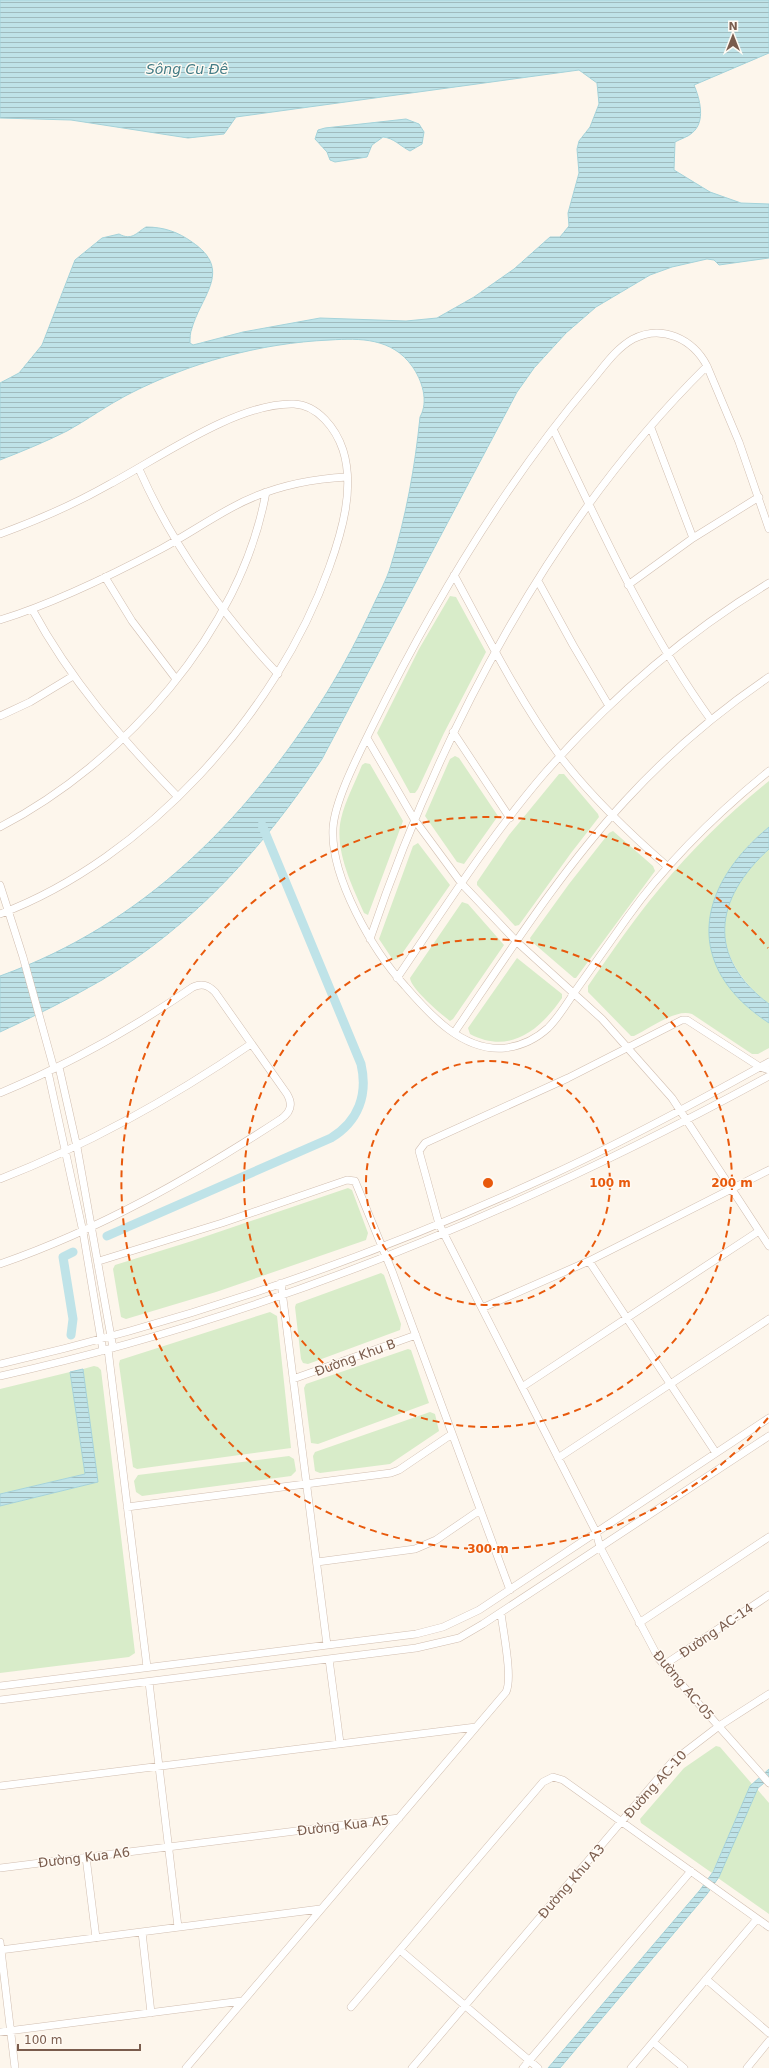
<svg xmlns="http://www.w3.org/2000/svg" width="769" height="2068" font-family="'DejaVu Sans',sans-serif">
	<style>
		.grass { fill: #d8ecc9 }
		.water { fill: url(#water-rules); stroke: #a5d3da }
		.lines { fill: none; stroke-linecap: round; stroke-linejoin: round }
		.canal { stroke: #bfe3e8; stroke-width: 9 }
		.minor-casing { stroke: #d1beb0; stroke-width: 8 }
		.minor { stroke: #fff; stroke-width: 7 }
		.ring { fill: none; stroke: #e8590c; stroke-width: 2; stroke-dasharray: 7 5 }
		.labels { text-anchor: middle; stroke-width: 3; stroke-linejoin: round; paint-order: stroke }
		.street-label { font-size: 13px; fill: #7a5c4d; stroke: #fffaf3 }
		.water-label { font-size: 14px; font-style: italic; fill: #437c86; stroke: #fffaf3 }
		.centre { fill: #e8590c; stroke: #fffaf3; stroke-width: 2 }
		.ring-label { font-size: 12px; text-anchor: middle; font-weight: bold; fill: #e8590c; stroke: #fffaf3; stroke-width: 3; stroke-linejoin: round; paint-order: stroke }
	</style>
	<defs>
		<pattern id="water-rules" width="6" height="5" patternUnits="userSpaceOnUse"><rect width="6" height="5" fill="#bfe3e8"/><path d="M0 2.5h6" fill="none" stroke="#a0bbbe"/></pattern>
	</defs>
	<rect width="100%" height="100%" fill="#fdf6ec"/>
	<path class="grass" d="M450,596L456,597L486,652L444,733L418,789L415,793H410L377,733L419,649Z
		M455,756L459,758L498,816L464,864L457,862L425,816L450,759Z
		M365,763L370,764L403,821L368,915L364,913C352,885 334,850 341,819C345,801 355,783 362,765Z
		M559,774H564L598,814L599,817L571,853L519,925L515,926L477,885V882L509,835Z
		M769,781V827L751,843L730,869L710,915L752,1011L769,1023V1048L758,1054H752L692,1014C676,1008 649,1029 634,1036H631L588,992V986C611,953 634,919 660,888C693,848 729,813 769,781Z
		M613,831L653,866L655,871L576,978H574L531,941L530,938L569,884L609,833Z
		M418,843L450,885L399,958L393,960L379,939L413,846Z
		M769,849V1004C707,955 713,900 769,849Z
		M462,902L468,904L504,945L453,1019L450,1021C441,1014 411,989 410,978Z
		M517,958L562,994V998C540,1030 510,1055 470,1034L468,1028Z
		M348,1188L352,1190L368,1233L366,1240L216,1292L126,1319L121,1317L113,1269L115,1265L192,1241Z
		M381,1273L384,1275L401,1324L400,1330L308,1364L303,1363L301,1359L295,1307L296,1304Z
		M270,1312L277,1316L291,1448L137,1469L133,1467L119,1364L120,1360Z
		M408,1349L411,1350L429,1403L318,1444L311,1443L304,1388L306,1384Z
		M94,1366L98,1367L101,1370L135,1653L129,1657L0,1673V1506L98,1482L83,1369Z
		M70,1372L85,1474L0,1494V1389Z
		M430,1412L435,1414L439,1431L390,1464L320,1473L315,1471L313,1456L315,1452Z
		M289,1456L294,1459L296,1471L291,1476L142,1496L136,1492L134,1481L138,1475Z
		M716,1746L720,1747L752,1784L712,1873L641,1823L640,1819L684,1768Z
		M757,1789L769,1803V1914L718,1878Z"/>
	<path class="water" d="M0,0H769V53L694,85C700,99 706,122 692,133C688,137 680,139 675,142L674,170L710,192L741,203L769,204V258L719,265L714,260L707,259L672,267L650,275L596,307L566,333L534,368L517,392L322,759C265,846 193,926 102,980C69,999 35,1016 0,1032V976C144,924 245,821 326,694C344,665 359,636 373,606C379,593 387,579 391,565C406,517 415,467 420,417C429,401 422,380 412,366C392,338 360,338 330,340C259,343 189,363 127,395C106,406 87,420 67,431C45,442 23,451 0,460V383L19,373L42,345L75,260L102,238L119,234C132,241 136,233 146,227C164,227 178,232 192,242C233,270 202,294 192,328C190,333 190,338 190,343L193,345L243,332L320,318L406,321L437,318L474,297L514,269L550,237H560L569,226L568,213L579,173L577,149L579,141L590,127L599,104L597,83L579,70L236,117L224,134L188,138L71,120L0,118Z
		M406,119L419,124L424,132L422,144L410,151C400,146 394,138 383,137L372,145L367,157L335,162L330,160L327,152L315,139L318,130L325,128Z
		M769,827V849C714,899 706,957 769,1004V1023C683,967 695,888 769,827Z
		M83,1369L98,1482L0,1506V1494L85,1474L70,1372Z
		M769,1769V1779L758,1788L719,1877L707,1894L560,2068H548L700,1890L713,1872L750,1786Z"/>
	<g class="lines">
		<path class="canal" d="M107,1236L331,1138C359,1121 368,1094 361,1064L262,825
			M71,1335L73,1319L63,1257L73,1252"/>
		<defs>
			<path id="minor" d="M651,428L693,538
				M553,429C601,529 646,630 711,720
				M139,469C173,546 220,612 278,674
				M769,529L739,442L707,366C693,339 662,324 633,339C615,349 603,368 590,383C502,487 432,605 372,727C359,754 335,799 333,828C330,877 373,951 405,986C430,1015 463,1052 505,1048C521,1046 536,1039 548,1028C559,1017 567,1003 576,990C593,966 610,942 627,918C667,862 716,814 769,771
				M0,534C38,520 75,504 110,484C159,458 238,402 294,404C318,405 336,429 343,450C355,488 342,532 329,568C277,713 146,859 0,914
				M454,575C487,636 519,700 560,756C591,797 629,833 668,867
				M105,577L132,621L176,679
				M538,581L573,645L609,706
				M628,585L693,538L759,497
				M32,609C71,681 121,738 178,797
				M0,620C55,603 110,576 161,549C185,536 207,521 231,508C267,488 307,479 347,477
				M0,716L30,702L73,676
				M453,732L510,818
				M367,738L414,819L462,884L517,942L602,1019L672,1098L769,1246
				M0,827C123,763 241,632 266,492
				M0,885L23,957L54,1069
				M370,939C440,732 550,521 707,366
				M397,978C444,909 490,837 544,774C609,700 684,634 769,583
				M454,1033C508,954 560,872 625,801C668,754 716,713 769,677
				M59,1067L77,1147L113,1348
				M769,1070L760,1067L687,1020H682L568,1078L425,1143L419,1151L439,1224L596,1532L600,1547L659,1659L769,1783
				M48,1072L83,1232L103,1351
				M0,1093C68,1065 132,1029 193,987C202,983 208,985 215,992L287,1094C293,1104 291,1112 281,1119C192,1177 101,1229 0,1264
				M0,1179C90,1144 172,1098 251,1044
				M99,1261L222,1223L347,1180L355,1181L392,1271L510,1590
				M589,1261L716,1453
				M281,1283L327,1645
				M482,1308L589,1261L769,1170
				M108,1349L147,1667
				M0,1364C189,1321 375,1256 551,1175C625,1141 697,1102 769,1062
				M0,1376C271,1316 527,1208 769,1076
				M293,1379L416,1335
				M522,1387L759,1231
				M558,1458L769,1319
				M127,1507L391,1473L399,1470L452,1434
				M317,1562L415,1549L436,1540L480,1510
				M639,1623L769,1537
				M329,1659L340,1743
				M664,1665L769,1595
				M149,1682L178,1927
				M0,1686L416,1634L443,1627L479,1610L769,1418
				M0,1700L416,1648L459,1638L483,1624L769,1436
				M0,1786L476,1727
				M86,1857L96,1938
				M0,1868L399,1818
				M142,1932L151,2013
				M0,1942L15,2068
				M0,1950L320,1909
				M400,1950L538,2068
				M706,1979L769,2033
				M351,2007L543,1782L553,1777L563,1780L769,1927
				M0,2032L242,2001
				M653,2042L684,2068
				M186,2068L506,1692C513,1678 503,1631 501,1613
				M412,2068L672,1762L719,1726L769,1694
				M523,2068L691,1871
				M631,2068L757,1919
				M747,2068L769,2041"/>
		</defs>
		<use href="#minor" class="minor-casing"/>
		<use href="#minor" class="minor"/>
	</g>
	<g class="ring">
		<circle cx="488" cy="1183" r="122"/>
		<circle cx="488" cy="1183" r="244"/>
		<path d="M768 1418A366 366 0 1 1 768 948"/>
	</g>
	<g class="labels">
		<g class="street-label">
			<text transform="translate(355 1357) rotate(-20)" y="5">Đường Khu B</text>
			<text transform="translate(716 1630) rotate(-34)" y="5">Đường AC-14</text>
			<text transform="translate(684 1685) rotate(50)" y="5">Đường AC-05</text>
			<text transform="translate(655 1784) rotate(-48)" y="5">Đường AC-10</text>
			<text transform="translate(343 1825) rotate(-7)" y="5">Đường Kua A5</text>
			<text transform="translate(84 1857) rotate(-7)" y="5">Đường Kua A6</text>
			<text transform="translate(571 1881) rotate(-49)" y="5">Đường Khu A3</text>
		</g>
		<g class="water-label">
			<text x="187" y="74">Sông Cu Đê</text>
		</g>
	</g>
	<circle cx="488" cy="1183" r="6" class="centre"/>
	<g class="ring-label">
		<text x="610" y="1187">100 m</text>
		<text x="732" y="1187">200 m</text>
		<text x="488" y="1553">300 m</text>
	</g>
	<g transform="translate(733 36)" stroke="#fffaf3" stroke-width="3" paint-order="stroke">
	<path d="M0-3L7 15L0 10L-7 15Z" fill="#7a5c4d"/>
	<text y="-6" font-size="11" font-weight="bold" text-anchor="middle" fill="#7a5c4d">N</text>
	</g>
	<path d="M18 2044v6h122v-6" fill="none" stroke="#7a5c4d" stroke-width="2"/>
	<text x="24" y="2044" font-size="12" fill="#7a5c4d" stroke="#fffaf3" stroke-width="3" paint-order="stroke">100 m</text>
</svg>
